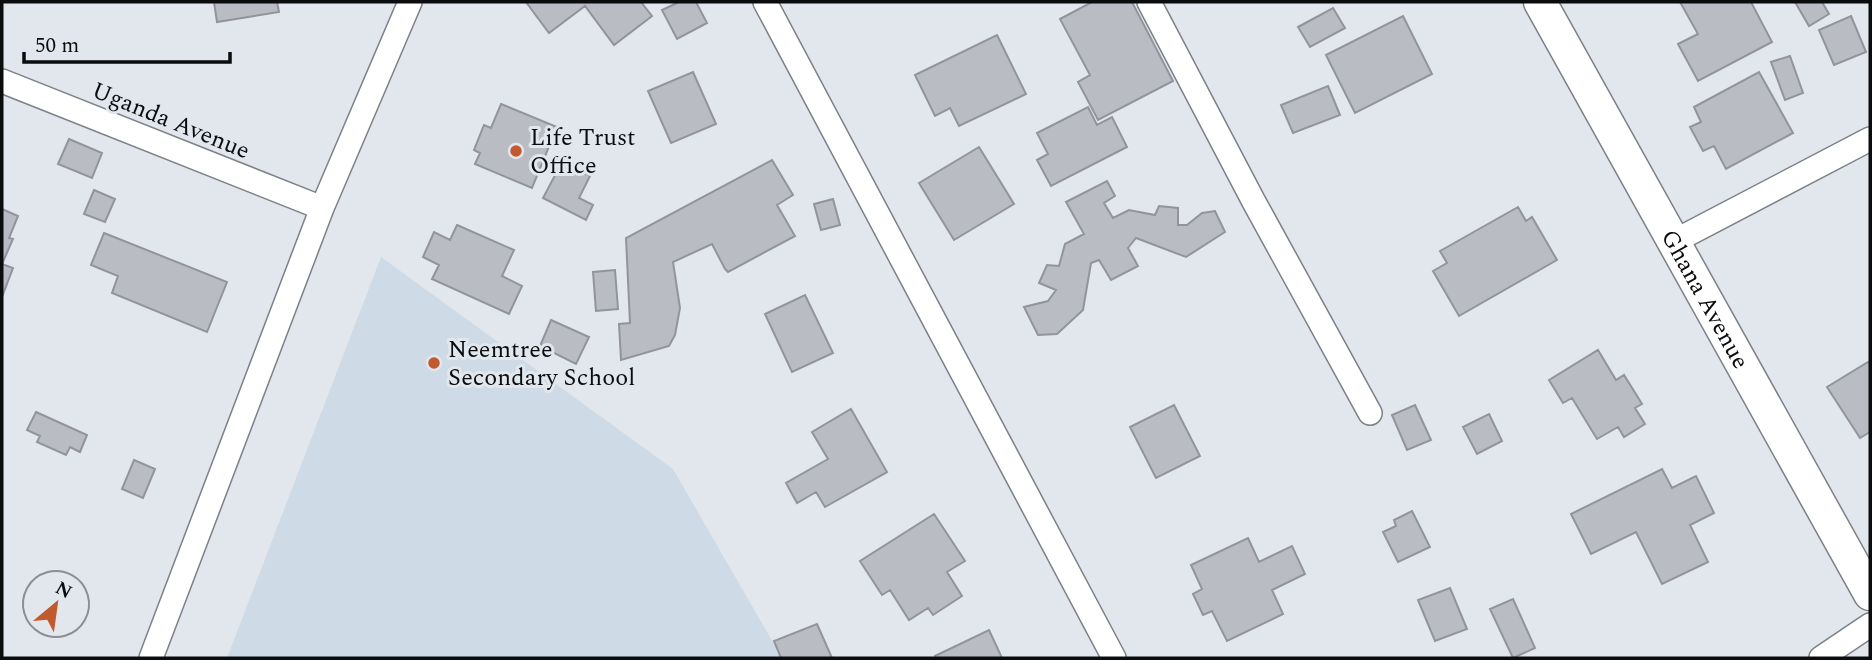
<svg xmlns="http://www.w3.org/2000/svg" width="1872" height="660" font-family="Spectral,serif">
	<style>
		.built { fill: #cedae5 }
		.building { fill: #babcc3; stroke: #93949b; stroke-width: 2 }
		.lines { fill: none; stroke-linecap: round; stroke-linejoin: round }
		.street-casing { stroke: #7c8187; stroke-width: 26 }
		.secondary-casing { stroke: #7c8187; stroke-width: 35 }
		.street { stroke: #fff; stroke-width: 23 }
		.secondary { stroke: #fff; stroke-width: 32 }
		.poi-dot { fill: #c15a2f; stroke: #e1e7ed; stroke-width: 2.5 }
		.labels { text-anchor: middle; stroke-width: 6; stroke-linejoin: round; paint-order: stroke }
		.street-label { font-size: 24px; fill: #0a0c0e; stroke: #e1e7ed }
		.poi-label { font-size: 24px; fill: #0a0c0e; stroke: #e1e7ed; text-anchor: start }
	</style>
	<rect width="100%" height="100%" fill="#e1e7ed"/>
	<path class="built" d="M381,257L673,469L782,658H227Z"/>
	<path class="building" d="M214,2H277L279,12L217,22Z
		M526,2H641L652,16L614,45L585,6L549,33Z
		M679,2H696L707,23L677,39L662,10Z
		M1092,2H1132L1173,81L1098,120L1078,82L1090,75L1060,19Z
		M1680,2H1751L1772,42L1698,81L1678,44L1698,34Z
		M1795,2H1822L1829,14L1809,26Z
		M1333,8L1345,28L1310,47L1298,27Z
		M1403,16L1432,74L1355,113L1326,55Z
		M1851,16L1866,52L1834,65L1819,30Z
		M997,35L1026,94L959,126L950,108L935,116L915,75Z
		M1790,56L1803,93L1785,100L1771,62Z
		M693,72L716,124L671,143L648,91Z
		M1759,72L1793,133L1726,169L1714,146L1703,151L1690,127L1701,122L1694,107Z
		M1328,86L1340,115L1293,133L1281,105Z
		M501,104L557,127L532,188L475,164L480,153L474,150L484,125L491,128Z
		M1088,107L1097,125L1112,117L1127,147L1051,186L1037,160L1048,154L1037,133Z
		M69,139L102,153L92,178L58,164Z
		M979,147L1014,204L954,240L919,183Z
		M772,160L793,195L777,205L795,236L728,272L725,269L712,244L673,262L680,308L675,335L669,346L621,360L619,324L630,323L626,238Z
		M562,162L590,176L579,198L593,205L586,220L543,198Z
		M1107,181L1115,196L1104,203L1113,218L1129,210L1155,215L1159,206L1178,208V225H1187L1202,213L1215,211L1225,232L1186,257L1136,238L1128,248L1138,266L1111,280L1099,260L1091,263L1083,310L1057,334L1038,335L1024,307L1048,301L1056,290L1039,283L1047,265L1059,266L1065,244L1084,234L1066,202Z
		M94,190L115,199L105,222L84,214Z
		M833,199L840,225L821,230L814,204Z
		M1518,207L1526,221L1532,217L1557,260L1459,316L1433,271L1447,263L1440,251Z
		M2,209L18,216L9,238L13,239L2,264L13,268L2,297Z
		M457,225L514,250L502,276L522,286L509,314L432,279L439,265L423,257L434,232L450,240Z
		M104,233L227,282L207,332L112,293L118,276L91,265Z
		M615,270L618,309L596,311L593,272Z
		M805,295L833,353L792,372L765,314Z
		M551,320L589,337L576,364L540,346Z
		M1598,350L1616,380L1624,375L1642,404L1635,408L1645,424L1624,437L1618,427L1597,439L1572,398L1563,403L1549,380Z
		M1868,362L1870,364V432L1860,438L1827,387Z
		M1174,405L1200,456L1156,478L1130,427Z
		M1415,405L1431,440L1407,450L1392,415Z
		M851,409L887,472L825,507L816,492L797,503L786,483L828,459L812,432Z
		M36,412L87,435L80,452L70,447L66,455L37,442L40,436L27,430Z
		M1489,414L1502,441L1477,454L1463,427Z
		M134,460L155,469L143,498L122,489Z
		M1662,469L1672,488L1696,476L1714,513L1690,525L1708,562L1662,584L1636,532L1591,554L1571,514Z
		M1412,511L1430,547L1398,562L1383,532L1396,526L1394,520Z
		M934,514L965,561L947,572L962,596L933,615L928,608L909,620L890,590L882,595L860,561Z
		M1248,538L1259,562L1292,546L1305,574L1272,590L1283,614L1227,641L1212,611L1203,615L1193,594L1202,589L1191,565Z
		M1450,588L1467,629L1435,641L1418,600Z
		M1513,599L1535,648L1513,658L1490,609Z
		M817,624L832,658H781L774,641Z
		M989,630L1002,658H935V656Z"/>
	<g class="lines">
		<defs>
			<path id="street" d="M765,2L1114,658
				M1149,2L1254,202L1370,413
				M2,81L322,208
				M1673,242L1870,139
				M151,658L322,208L410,2
				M1821,658L1870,625"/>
			<g id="secondary">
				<path id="s1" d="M1540,2L1870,594"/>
			</g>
		</defs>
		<use href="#street" class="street-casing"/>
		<use href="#secondary" class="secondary-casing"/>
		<use href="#street" class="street"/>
		<use href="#secondary" class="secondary"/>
	</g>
	<g class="poi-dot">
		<circle cx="516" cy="151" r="7"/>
		<circle cx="434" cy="363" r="7"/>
	</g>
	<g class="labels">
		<g class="street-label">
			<text transform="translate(171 120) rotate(22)" y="8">Uganda Avenue</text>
			<text dy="8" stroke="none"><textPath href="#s1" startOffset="340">Ghana Avenue</textPath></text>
		</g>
		<g class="poi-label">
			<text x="530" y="145">Life Trust<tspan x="530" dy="28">Office</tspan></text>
			<text x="448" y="357">Neemtree<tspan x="448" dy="28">Secondary School</tspan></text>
		</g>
	</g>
	<rect width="1872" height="660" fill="none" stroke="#0a0c0e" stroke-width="7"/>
	<g transform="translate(56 604) rotate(29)"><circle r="33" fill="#e1e7ed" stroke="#8b8f94" stroke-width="2"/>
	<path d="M0-5L12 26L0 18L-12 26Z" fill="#c15a2f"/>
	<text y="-10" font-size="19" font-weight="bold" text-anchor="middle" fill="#0a0c0e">N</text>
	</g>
	<path d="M24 52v10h206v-10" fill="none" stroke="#0a0c0e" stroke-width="3.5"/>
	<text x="35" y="52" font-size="21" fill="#0a0c0e" stroke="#e1e7ed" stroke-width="5" paint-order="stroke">50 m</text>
</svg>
